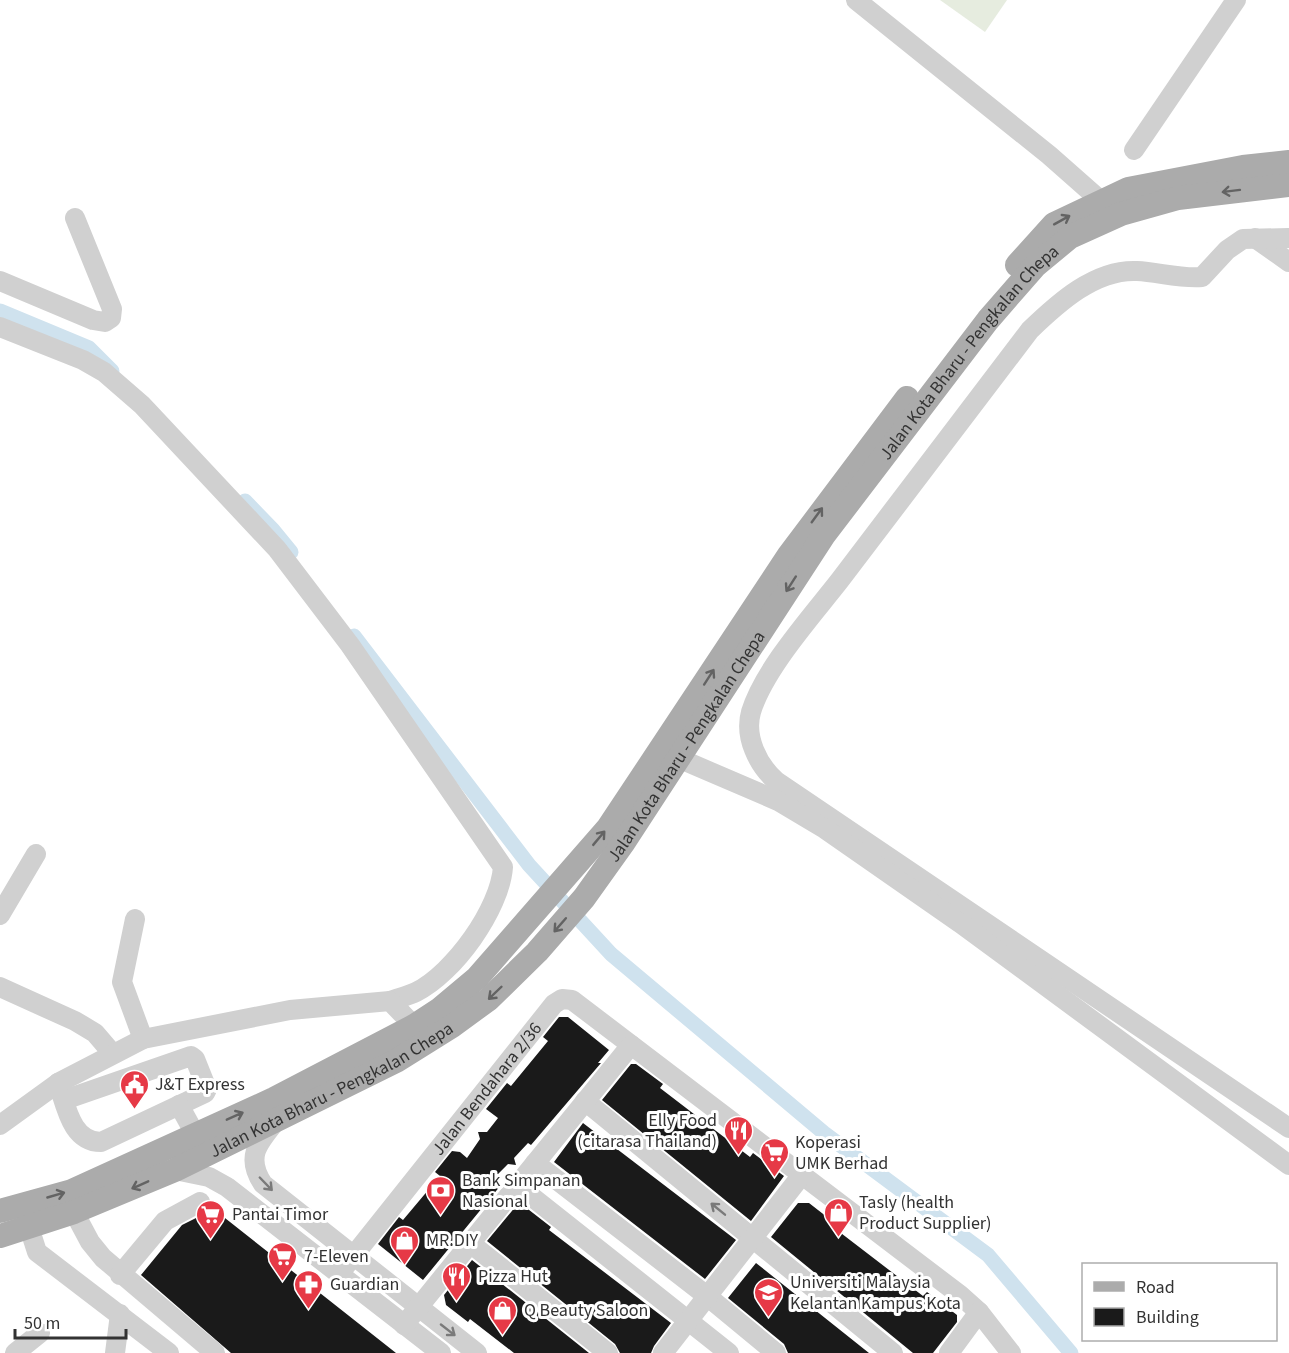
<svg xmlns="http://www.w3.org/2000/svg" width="1289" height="1353" font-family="'Source Sans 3',sans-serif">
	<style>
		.green { fill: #e6ecdf }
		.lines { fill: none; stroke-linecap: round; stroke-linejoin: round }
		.canal { stroke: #cfe2ee; stroke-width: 15 }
		.building { fill: #1a1a1a }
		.minor { stroke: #d0d0d0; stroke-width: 20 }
		.major { stroke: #ababab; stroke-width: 24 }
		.oneway { stroke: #636363 }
		.oneway2 { stroke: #7a7a7a }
		.labels { text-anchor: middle; stroke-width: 6; stroke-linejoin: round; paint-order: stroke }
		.street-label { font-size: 18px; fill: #333; stroke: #fff }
		.poi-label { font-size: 18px; fill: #333; stroke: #fff; text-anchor: start }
	</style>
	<rect width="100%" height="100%" fill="#fff"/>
	<path class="green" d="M940,0H1007L985,32Z"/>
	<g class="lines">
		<path class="canal" d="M0,311L89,348L112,371
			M245,501L273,530L291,552
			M354,636L529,865L611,954L824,1133L988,1255L1071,1353"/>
	</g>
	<path class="building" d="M559,1017H568L609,1050L598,1063H601L531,1145L528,1143L514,1158L516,1165L508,1164L493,1179L501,1185L423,1280L378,1244L399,1217L403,1220L440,1176L435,1172L452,1151L460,1152L467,1158L480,1139L478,1132H487L498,1118L486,1109L507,1083L511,1086L548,1041L543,1037Z
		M631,1064H636L663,1084L660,1088L750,1157L753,1153L784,1176L751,1221L602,1100Z
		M583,1123L736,1240L705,1279L554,1162Z
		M798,1203H809L836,1224L833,1227L923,1296L927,1292L957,1315V1322L933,1353H913L771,1237Z
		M516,1206H524L551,1227L549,1230L671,1323L654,1346L651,1353H620L615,1344L487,1241Z
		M211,1207L396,1353H231L141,1275L182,1225L206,1213Z
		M472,1260L589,1353H514L470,1319L468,1322L446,1305L444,1295Z
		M756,1263L869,1353H788L784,1344L728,1298Z"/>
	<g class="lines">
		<g class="minor">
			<path d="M856,0L1049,155L1100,200"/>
			<path d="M1134,150L1236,0"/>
			<path d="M1255,238L1289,262"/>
			<path d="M1289,238L1243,239L1227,250L1202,277C1181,279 1158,272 1137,271C1095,269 1058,303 1030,330C967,413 903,497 840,580C812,616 764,669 751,712C744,737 758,765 776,781L1289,1128"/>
			<path d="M0,281L93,320L105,322L111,318L112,309L75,218"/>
			<path d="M0,327L83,360L104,372L142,405L277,549L350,645L503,867C500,909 454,973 416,992C408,996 398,998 390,1001"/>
			<path d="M678,758L778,801L825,829L960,923L1289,1165"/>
			<path d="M0,915L36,854"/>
			<path d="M135,919L122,982L143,1039"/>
			<path d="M0,987L75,1021L95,1033L113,1054"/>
			<path d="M58,1083C66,1105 71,1142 101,1142L205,1093L207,1089L195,1059L191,1056L64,1100"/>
			<path d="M585,1101L893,1353"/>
			<path d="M179,1105L195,1134"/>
			<path d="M276,1121C258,1143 245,1157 263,1184L477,1353"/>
			<path d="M0,1125L58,1083L143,1039L290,1010L390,1001L414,1026"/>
			<path d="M535,1163L707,1296L776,1353"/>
			<path d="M175,1170L209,1177L227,1187L441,1353"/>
			<path d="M517,1185L729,1353"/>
			<path d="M74,1212L90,1242L103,1258L215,1353"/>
			<path d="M29,1227L37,1252L169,1353"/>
			<path d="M470,1243L608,1353"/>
			<path id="s1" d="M339,1274L554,1004L562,999L572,1000L960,1295L979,1312L1011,1353"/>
			<path d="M120,1275L165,1221L200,1202"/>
			<path d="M404,1325L631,1045"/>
			<path d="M15,1353L40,1333"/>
			<path d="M115,1353L120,1314"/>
			<path d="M663,1353L801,1176"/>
			<path d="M949,1353L979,1312"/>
		</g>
		<g class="major">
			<path d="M1017,265L1054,224L1128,189L1243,167L1289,162"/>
			<path d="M0,1211L72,1191L274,1099L414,1026L440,1009L477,978L608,828L789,555L907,398"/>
			<path id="s2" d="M0,1236L74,1212L175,1170L396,1061L452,1026L489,999L537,952L584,898L624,842L824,535L988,320L1035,266L1070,237L1121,214L1178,198L1289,185"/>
		</g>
	</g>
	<defs><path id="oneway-shaft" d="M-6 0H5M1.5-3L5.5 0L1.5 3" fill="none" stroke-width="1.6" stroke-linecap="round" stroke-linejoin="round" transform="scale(1.5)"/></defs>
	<g class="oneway">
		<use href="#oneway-shaft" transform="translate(1231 191) rotate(173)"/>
		<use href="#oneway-shaft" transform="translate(1062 220) rotate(-29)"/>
		<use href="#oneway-shaft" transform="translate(817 515) rotate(-54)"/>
		<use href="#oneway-shaft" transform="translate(791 584) rotate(123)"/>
		<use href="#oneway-shaft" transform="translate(709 677) rotate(-57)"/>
		<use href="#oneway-shaft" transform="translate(599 838) rotate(-50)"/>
		<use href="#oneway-shaft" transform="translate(560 925) rotate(131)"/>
		<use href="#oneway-shaft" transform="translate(495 993) rotate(136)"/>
		<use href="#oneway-shaft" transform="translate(235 1116) rotate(-24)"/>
		<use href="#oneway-shaft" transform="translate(140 1185) rotate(156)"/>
		<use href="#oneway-shaft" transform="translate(56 1195) rotate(-16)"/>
	</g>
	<g class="oneway2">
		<use href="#oneway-shaft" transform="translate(266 1184) rotate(46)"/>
		<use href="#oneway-shaft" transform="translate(718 1209) rotate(-141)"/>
		<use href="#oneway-shaft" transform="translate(448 1330) rotate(38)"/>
	</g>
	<defs>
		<symbol id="civic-pin" viewBox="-11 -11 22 30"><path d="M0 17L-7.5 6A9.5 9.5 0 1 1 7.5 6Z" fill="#e63946" stroke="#fff"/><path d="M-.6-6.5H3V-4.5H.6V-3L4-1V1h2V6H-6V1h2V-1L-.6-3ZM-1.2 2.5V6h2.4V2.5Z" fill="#fff"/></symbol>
		<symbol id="restaurant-pin" viewBox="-11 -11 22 30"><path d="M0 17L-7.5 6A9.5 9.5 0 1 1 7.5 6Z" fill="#e63946" stroke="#fff"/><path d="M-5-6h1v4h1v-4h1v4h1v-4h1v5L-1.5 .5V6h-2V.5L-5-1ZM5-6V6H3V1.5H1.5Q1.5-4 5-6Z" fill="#fff"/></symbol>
		<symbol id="supermarket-pin" viewBox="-11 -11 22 30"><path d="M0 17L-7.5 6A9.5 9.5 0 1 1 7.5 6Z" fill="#e63946" stroke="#fff"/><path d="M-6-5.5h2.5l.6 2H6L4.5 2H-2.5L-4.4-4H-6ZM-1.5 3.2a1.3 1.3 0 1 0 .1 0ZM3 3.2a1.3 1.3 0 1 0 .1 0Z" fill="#fff"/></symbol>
		<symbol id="bank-pin" viewBox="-11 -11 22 30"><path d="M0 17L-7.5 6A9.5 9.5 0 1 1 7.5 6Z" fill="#e63946" stroke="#fff"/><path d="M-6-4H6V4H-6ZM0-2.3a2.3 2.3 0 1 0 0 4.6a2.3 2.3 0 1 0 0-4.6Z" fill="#fff"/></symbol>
		<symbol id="shop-pin" viewBox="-11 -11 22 30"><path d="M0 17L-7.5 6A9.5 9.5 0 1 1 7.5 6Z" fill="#e63946" stroke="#fff"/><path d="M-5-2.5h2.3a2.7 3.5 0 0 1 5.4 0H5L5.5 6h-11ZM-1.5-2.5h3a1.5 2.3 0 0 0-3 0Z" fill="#fff"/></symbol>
		<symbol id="pharmacy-pin" viewBox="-11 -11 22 30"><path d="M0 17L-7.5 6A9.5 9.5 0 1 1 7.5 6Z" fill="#e63946" stroke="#fff"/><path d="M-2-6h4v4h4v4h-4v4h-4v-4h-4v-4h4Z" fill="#fff"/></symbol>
		<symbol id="university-pin" viewBox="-11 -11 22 30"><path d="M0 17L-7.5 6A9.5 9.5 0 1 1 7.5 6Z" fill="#e63946" stroke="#fff"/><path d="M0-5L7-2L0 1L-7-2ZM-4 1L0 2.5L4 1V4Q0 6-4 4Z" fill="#fff"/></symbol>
	</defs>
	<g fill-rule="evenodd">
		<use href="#civic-pin" x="118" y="1068" width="33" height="45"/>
		<use href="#restaurant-pin" x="722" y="1114" width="33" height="45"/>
		<use href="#supermarket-pin" x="758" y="1136" width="33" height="45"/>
		<use href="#bank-pin" x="424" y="1174" width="33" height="45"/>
		<use href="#shop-pin" x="822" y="1196" width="33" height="45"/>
		<use href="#supermarket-pin" x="194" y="1198" width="33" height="45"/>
		<use href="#shop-pin" x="388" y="1224" width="33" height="45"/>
		<use href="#supermarket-pin" x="266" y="1240" width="33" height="45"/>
		<use href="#restaurant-pin" x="440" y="1260" width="33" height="45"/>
		<use href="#pharmacy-pin" x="292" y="1268" width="33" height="45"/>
		<use href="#university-pin" x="752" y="1276" width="33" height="45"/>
		<use href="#shop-pin" x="486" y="1294" width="33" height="45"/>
	</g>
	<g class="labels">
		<g class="street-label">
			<text dy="6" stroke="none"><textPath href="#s2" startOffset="1353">Jalan Kota Bharu - Pengkalan Chepa</textPath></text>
			<text dy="6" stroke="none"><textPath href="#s2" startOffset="867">Jalan Kota Bharu - Pengkalan Chepa</textPath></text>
			<text dy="6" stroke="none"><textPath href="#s1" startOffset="237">Jalan Bendahara 2/36</textPath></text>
			<text dy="6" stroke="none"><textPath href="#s2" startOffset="363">Jalan Kota Bharu - Pengkalan Chepa</textPath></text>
		</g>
		<g class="poi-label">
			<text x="155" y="1090">J&amp;T Express</text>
			<text x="717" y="1126" text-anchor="end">Elly Food<tspan x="717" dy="21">(citarasa Thailand)</tspan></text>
			<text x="795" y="1148">Koperasi<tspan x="795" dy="21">UMK Berhad</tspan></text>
			<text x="462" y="1186">Bank Simpanan<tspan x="462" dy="21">Nasional</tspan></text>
			<text x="859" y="1208">Tasly (health<tspan x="859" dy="21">Product Supplier)</tspan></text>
			<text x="232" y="1220">Pantai Timor</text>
			<text x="426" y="1246">MR.DIY</text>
			<text x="304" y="1262">7-Eleven</text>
			<text x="478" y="1282">Pizza Hut</text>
			<text x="790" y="1288">Universiti Malaysia<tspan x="790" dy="21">Kelantan Kampus Kota</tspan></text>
			<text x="330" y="1290">Guardian</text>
			<text x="524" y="1316">Q Beauty Saloon</text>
		</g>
	</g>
	<rect x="1082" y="1263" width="195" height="78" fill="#ffffff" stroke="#adadad" stroke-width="1.5"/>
	<rect x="1094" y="1282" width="30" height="9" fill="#ababab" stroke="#adadad" stroke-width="1.5"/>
	<text x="1136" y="1293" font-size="18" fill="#333333">Road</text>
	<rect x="1094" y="1308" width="30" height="18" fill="#1a1a1a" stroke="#adadad" stroke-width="1.5"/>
	<text x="1136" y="1323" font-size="18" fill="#333333">Building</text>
	<path d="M15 1329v9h111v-9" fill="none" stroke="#333333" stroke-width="3"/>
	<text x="24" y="1329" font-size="18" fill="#333333" stroke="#ffffff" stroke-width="4.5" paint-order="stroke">50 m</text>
</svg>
